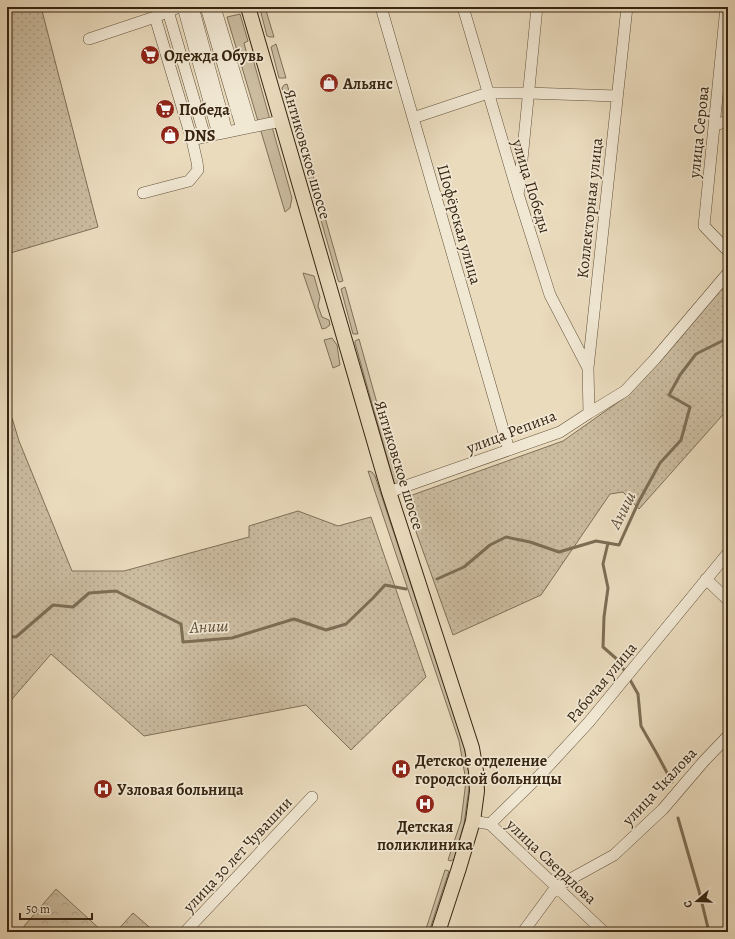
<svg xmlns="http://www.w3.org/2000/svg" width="735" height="939" font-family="Alegreya,serif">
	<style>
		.grass { fill: #cbbca0; stroke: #807058 }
		.forest { fill: url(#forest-crowns); stroke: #807058 }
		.garden { fill: url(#garden-dots); stroke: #807058 }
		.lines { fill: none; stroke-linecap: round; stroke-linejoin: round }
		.stream { stroke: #7d6d54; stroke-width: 3 }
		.minor-casing { stroke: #63523b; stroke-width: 12 }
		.major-casing { stroke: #362410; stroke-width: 16 }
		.minor { stroke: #f1e8d4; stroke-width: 11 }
		.major { stroke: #eadbbd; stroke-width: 14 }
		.labels { text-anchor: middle; stroke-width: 3.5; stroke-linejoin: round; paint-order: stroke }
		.poi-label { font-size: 16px; font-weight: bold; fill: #362410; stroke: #f1e8d4; text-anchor: start }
		.street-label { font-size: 16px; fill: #362410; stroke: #f1e8d4 }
		.water-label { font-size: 17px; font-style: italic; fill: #604e38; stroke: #f1e8d4 }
	</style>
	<defs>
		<pattern id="forest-crowns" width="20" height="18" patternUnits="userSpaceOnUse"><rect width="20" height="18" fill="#cbbca0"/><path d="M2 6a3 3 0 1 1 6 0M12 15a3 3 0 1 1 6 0" fill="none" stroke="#afa189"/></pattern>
		<pattern id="garden-dots" width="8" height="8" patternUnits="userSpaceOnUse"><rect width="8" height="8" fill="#cbbca0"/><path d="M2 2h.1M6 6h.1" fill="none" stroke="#afa189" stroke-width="1.8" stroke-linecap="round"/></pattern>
	</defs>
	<rect width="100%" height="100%" fill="#eadbbd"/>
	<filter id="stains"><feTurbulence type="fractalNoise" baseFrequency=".005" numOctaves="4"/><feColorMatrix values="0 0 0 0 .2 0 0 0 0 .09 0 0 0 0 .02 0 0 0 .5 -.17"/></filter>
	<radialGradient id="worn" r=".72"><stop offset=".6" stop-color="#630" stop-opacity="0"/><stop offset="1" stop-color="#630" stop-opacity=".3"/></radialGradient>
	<path class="grass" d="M262,7H265L274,37H270L267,36L260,9Z
		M240,14L248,41L244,43L247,54L251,52L292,198L290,208L285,212L227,17Z
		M276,44L286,78H279L271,47Z
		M287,84L310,163L307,164L304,161L302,153L305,152L302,143L299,144L282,88L284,85Z
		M311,168L343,281L339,282L338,280L307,171L308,169Z
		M303,273L314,276L320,297L318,306L322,317L329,320L330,325L326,328L322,329Z
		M345,287L358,334H353L341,289Z
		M332,338L337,345L340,365L333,368L324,340Z
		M359,339L400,485L395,486L355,343V341Z
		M368,471L372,472L375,476L464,745L470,781L464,824L454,859L451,861L448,860L461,821L466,781L459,741Z
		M445,870L449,871L429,932H425Z"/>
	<path class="forest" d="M56,889L103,932H19Z
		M133,913L155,932H116Z"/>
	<path class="garden" d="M7,7H41L98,227L7,254Z
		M728,279V409L639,509L623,492L610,494L541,595L453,635L404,498L563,441L624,398Z
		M12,418L19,441L72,571H124L249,537V526L298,511L338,526L371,517L426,677L351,750L306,705L144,736L51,654L7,705V420Z"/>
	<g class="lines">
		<path class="stream" d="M608,543L603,564L608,588L604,617L603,647L619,661L626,674
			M437,579L464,567L490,545L506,537L530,542L559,552L596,541L619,545L639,501L660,463L681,440L690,407L669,395L680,375L696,354L728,338
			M7,636L16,637L53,605L73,607L89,593L116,591L181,624L183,642L232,638L294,619L326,630L346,624L373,598L385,585L406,589
			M629,678L638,694L641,726L657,754L672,782
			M678,818L699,891L709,932"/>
		<defs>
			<path id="minor" d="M179,7L155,17L192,140L218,134
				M183,7L218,134L281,121
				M193,7L227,132
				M206,7L242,129
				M215,7L251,127
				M381,7L509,450
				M463,7L519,197L550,295L588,368
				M726,7L704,226L728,251
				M168,11L205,137
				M89,39L155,17
				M413,118L488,93H528L617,96
				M715,125L728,121
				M519,190L537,7
				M143,193L189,181L198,170L197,162L192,140
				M589,413L588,368L627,7
				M389,492L560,432L589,413L625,391L655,359L728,273
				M706,579L728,600
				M473,821L490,824L604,932
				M490,824L541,774L589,722L728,553
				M185,932L267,845L312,797
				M523,932L556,887L614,855L663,809L704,761L728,736"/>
			<path id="major" d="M248,7L389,492L472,748L476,771L477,791L473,821L459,868L438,932"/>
		</defs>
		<use href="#minor" class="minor-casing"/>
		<use href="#major" class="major-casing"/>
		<use href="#minor" class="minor"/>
		<use href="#major" class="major"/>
	</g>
	<defs>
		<symbol id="supermarket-disc" viewBox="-11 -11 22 22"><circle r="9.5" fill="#8f2418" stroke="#f1e8d4"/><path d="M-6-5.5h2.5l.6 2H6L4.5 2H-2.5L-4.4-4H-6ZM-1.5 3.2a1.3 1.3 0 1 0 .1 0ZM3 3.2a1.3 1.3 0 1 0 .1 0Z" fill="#fff"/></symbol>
		<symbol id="shop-disc" viewBox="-11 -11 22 22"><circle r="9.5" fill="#8f2418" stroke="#f1e8d4"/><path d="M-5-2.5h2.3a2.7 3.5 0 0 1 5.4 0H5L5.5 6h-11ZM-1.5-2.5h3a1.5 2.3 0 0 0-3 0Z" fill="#fff"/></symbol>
		<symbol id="hospital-disc" viewBox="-11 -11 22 22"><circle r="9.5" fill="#8f2418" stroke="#f1e8d4"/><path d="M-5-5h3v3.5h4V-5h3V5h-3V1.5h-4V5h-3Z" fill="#fff"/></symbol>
	</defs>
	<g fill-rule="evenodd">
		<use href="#supermarket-disc" x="139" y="44" width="22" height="22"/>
		<use href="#shop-disc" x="318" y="72" width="22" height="22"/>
		<use href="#supermarket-disc" x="154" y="98" width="22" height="22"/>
		<use href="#shop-disc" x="159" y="124" width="22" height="22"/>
		<use href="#hospital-disc" x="390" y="758" width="22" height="22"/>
		<use href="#hospital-disc" x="92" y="778" width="22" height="22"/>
		<use href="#hospital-disc" x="414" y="793" width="22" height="22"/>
	</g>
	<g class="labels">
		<g class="poi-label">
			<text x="164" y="61">Одежда Обувь</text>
			<text x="343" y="89">Альянс</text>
			<text x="179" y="115">Победа</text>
			<text x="184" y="141">DNS</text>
			<text x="415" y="766">Детское отделение<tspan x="415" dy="18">городской больницы</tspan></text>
			<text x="117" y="795">Узловая больница</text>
			<text x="425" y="832" text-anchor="middle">Детская<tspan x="425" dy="18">поликлиника</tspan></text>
		</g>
		<g class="street-label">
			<text transform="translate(698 132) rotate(-84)" y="6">улица Серова</text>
			<text transform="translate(308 154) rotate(74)" y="6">Янтиковское шоссе</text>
			<text transform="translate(532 186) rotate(73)" y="6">улица Победы</text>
			<text transform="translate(589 208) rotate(-84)" y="6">Коллекторная улица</text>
			<text transform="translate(460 224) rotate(74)" y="6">Шофёрская улица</text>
			<text transform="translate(511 431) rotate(-21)" y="6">улица Репина</text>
			<text transform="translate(400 465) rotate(73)" y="6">Янтиковское шоссе</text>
			<text transform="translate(601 682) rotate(-50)" y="6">Рабочая улица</text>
			<text transform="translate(659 786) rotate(-47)" y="6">улица Чкалова</text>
			<text transform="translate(237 854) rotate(-47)" y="6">улица 30 лет Чувашии</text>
			<text transform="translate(552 861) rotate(43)" y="6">улица Свердлова</text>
		</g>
		<g class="water-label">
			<text transform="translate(622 510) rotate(-63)" y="6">Аниш</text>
			<text transform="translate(209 626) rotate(-3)" y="6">Аниш</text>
		</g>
	</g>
	<rect width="735" height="939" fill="none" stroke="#eadbbd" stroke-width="24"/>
	<rect x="8" y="8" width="719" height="923" fill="none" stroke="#362410" stroke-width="2"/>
	<rect x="12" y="12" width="711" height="915" fill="none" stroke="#362410"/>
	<g transform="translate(697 901) rotate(251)" stroke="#f1e8d4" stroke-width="3" paint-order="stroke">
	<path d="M0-3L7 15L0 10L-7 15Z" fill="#362410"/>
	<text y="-6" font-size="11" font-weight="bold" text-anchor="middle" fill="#362410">С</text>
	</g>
	<path d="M20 913v6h72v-6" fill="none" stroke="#362410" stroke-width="2"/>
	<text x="26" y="913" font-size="12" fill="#362410" stroke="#f1e8d4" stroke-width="3" paint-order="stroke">50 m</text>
	<rect width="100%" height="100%" filter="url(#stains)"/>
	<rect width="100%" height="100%" fill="url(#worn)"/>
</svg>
